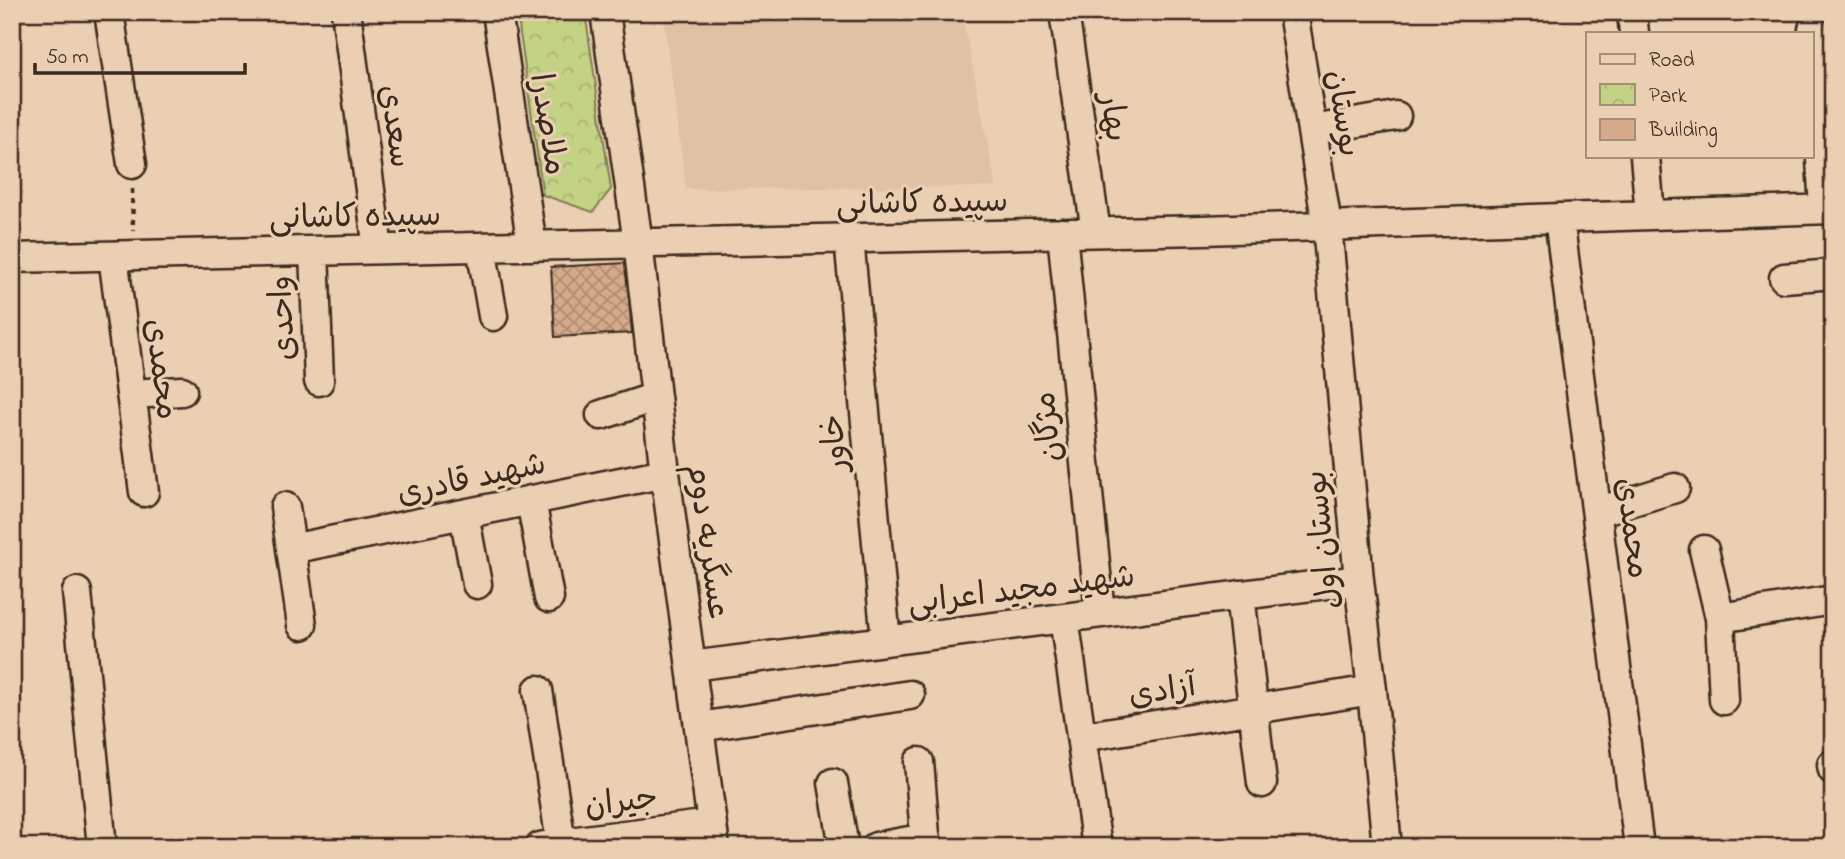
<svg xmlns="http://www.w3.org/2000/svg" width="1845" height="859" font-family="'Indie Flower','Playpen Sans Arabic',sans-serif">
	<style>
		.built { fill: #e1c1a3 }
		.park { fill: url(#park-crowns); stroke: #807e52; stroke-width: 2 }
		.building { fill: url(#building-cross-hatch); stroke: #3b2a1e; stroke-width: 2 }
		.lines { fill: none; stroke-linecap: round; stroke-linejoin: round }
		.minor-casing { stroke: #3b2a1e; stroke-width: 33 }
		.path { stroke: #3b2a1e; stroke-width: 4.5; stroke-dasharray: 5 5; stroke-linecap: butt }
		.minor { stroke: #ebcfb2; stroke-width: 28 }
		.labels { text-anchor: middle; stroke-width: 6; stroke-linejoin: round; paint-order: stroke }
		.street-label { font-size: 32px; fill: #3b2a1e; stroke: #ebcfb2 }
	</style>
	<defs>
		<pattern id="park-crowns" width="20" height="18" patternUnits="userSpaceOnUse" patternTransform="scale(1.75)"><rect width="20" height="18" fill="#c4d285"/><path d="M2 6a3 3 0 1 1 6 0M12 15a3 3 0 1 1 6 0" fill="none" stroke="#a9b472"/></pattern>
		<pattern id="building-cross-hatch" width="8" height="8" patternUnits="userSpaceOnUse" patternTransform="scale(1.75)"><rect width="8" height="8" fill="#d5aa8b"/><path d="M0 0l8 8M0 8l8-8" fill="none" stroke="#ae8b71"/></pattern>
	</defs>
	<rect width="100%" height="100%" fill="#ebcfb2"/>
	<filter id="ink" filterUnits="userSpaceOnUse"><feTurbulence type="fractalNoise" baseFrequency=".0143" numOctaves="2"/><feDisplacementMap in="SourceGraphic" scale="14" xChannelSelector="R" yChannelSelector="G"/><feConvolveMatrix kernelMatrix="1 2 1 2 8 2 1 2 1" color-interpolation-filters="sRGB"/></filter>
	<g filter="url(#ink)">
		<path class="built" d="M663,12H962L996,187L686,189Z"/>
		<path class="park" d="M517,12H585L611,189L593,212L543,195Z"/>
		<path class="building" d="M626,263L632,333L555,337L551,267Z"/>
		<g class="lines">
			<defs>
				<path id="minor" d="M109,12L132,164
					M346,12L378,249
					M497,12L532,246
					M605,12L638,243L665,473L715,847
					M1064,12L1096,232
					M1293,12L1327,225L1359,580L1372,690L1387,847
					M1632,12L1634,33
					M1813,29L1824,209
					M1312,130L1396,116
					M1645,156L1650,215
					M1559,218L1639,847
					M1062,233L1100,613
					M849,238L886,641
					M481,247L493,316
					M314,251L319,381
					M113,256L144,492
					M12,258L1203,230L1833,209
					M1784,278L1833,274
					M131,394L182,391
					M601,415L656,397
					M531,500L549,598
					M285,507L302,625
					M1597,512L1675,488
					M464,514L477,584
					M291,549L665,473
					M1704,550L1720,618L1724,700
					M77,592L102,847
					M1240,595L1262,783
					M1064,618L1097,847
					M1720,618L1833,600
					M691,666L1359,580
					M538,690L561,843
					M699,727L910,695
					M1081,737L1372,690
					M919,762L926,847
					M1832,765L1833,770
					M833,783L844,847
					M540,847L561,843L711,824
					M876,847L926,838"/>
			</defs>
			<use href="#minor" class="minor-casing"/>
			<path class="path" d="M132,189L133,230"/>
			<use href="#minor" class="minor"/>
		</g>
	</g>
	<g class="labels">
		<g class="street-label">
			<text transform="translate(1345 113) rotate(81)" y="11">بوستان</text>
			<text transform="translate(1115 117) rotate(82)" y="11">بهار</text>
			<text transform="translate(550 124) rotate(81)" y="11">ملاصدرا</text>
			<text transform="translate(397 126) rotate(82)" y="11">سعدی</text>
			<text transform="translate(922 201) rotate(-1)" y="11">سپیده کاشانی</text>
			<text transform="translate(355 215) rotate(-1)" y="11">سپیده کاشانی</text>
			<text transform="translate(281 318) rotate(-93)" y="11">واحدی</text>
			<text transform="translate(163 369) rotate(83)" y="11">محمدی</text>
			<text transform="translate(1046 427) rotate(-96)" y="11">مژگان</text>
			<text transform="translate(833 443) rotate(-95)" y="11">خاور</text>
			<text transform="translate(471 477) rotate(-12)" y="11">شهید قادری</text>
			<text transform="translate(1634 528) rotate(83)" y="11">محمدی</text>
			<text transform="translate(1321 540) rotate(-96)" y="11">بوستان اول</text>
			<text transform="translate(710 541) rotate(82)" y="11">عسگریه دوم</text>
			<text transform="translate(1021 588) rotate(-7)" y="11">شهید مجید اعرابی</text>
			<text transform="translate(1162 689) rotate(-9)" y="11">آزادی</text>
			<text transform="translate(621 800) rotate(-7)" y="11">جیران</text>
		</g>
	</g>
	<rect width="1845" height="859" fill="none" stroke="#ebcfb2" stroke-width="42"/>
	<rect x="21" y="21" width="1803" height="817" fill="none" stroke="#3b2a1e" stroke-width="2.5" filter="url(#ink)"/>
	<rect x="1586" y="32" width="228" height="126" fill="#ebcfb2" stroke="#a58d77" stroke-width="2"/>
	<rect x="1600" y="54" width="35" height="10" fill="#ebcfb2" stroke="#a58d77" stroke-width="2"/>
	<text x="1649" y="66" font-size="21" fill="#3b2a1e">Road</text>
	<rect x="1600" y="84" width="35" height="21" fill="url(#park-crowns)" stroke="#a58d77" stroke-width="2"/>
	<text x="1649" y="102" font-size="21" fill="#3b2a1e">Park</text>
	<rect x="1600" y="119" width="35" height="21" fill="#d5aa8b" stroke="#a58d77" stroke-width="2"/>
	<text x="1649" y="136" font-size="21" fill="#3b2a1e">Building</text>
	<path d="M35 63v10h210v-10" fill="none" stroke="#3b2a1e" stroke-width="3.5"/>
	<text x="46" y="63" font-size="21" fill="#3b2a1e" stroke="#ebcfb2" stroke-width="5" paint-order="stroke">50 m</text>
</svg>
